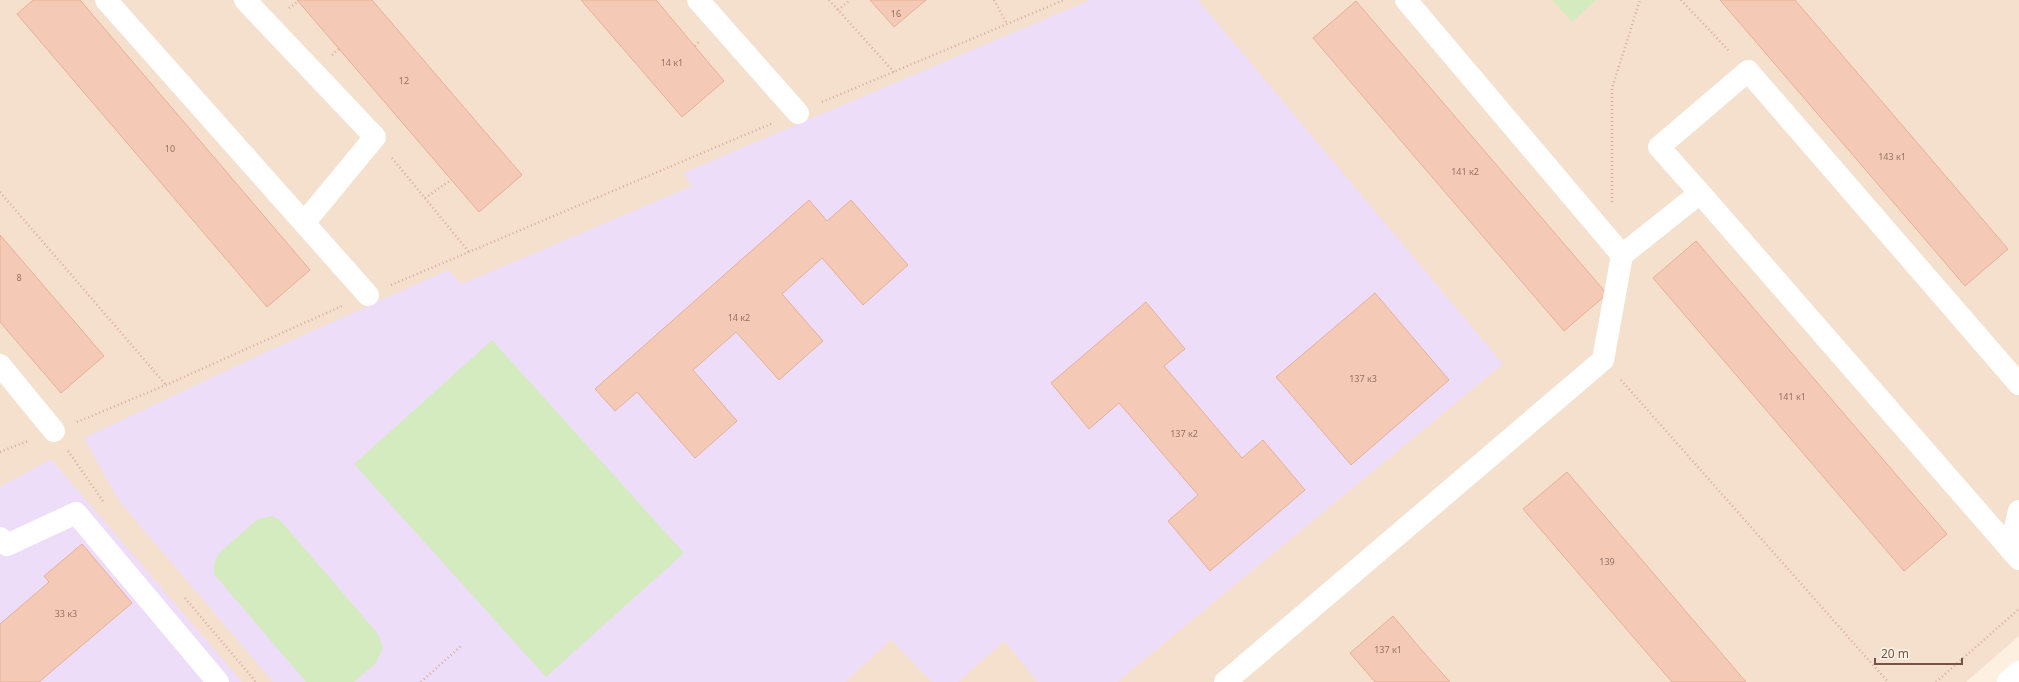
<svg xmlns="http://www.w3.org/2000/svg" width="2019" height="682" font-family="'Noto Sans',sans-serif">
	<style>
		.residential { fill: #f5e0ce }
		.education { fill: #edddf9 }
		.green { fill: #d4ebbf }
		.building { fill: #f4cab7; stroke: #e7af96 }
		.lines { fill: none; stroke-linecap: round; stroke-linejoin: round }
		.path { stroke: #d8ad9a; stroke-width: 2.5; stroke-dasharray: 1 3; stroke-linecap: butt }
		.minor { stroke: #fff; stroke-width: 22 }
		.labels { text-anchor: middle; stroke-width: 3; stroke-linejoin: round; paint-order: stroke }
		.number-label { font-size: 9px; fill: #957163 }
	</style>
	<rect width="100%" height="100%" fill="#fdf0e0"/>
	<path class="residential" d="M0,0H2019V636L1966,682H0Z"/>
	<path class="education" d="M1090,0H1198L1503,364L1117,682H1038L1004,641L958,682H932L891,640L845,682H273L119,501L84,438L268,351L448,270L462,284L692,186L683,173Z
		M51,459L242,682H0V487Z"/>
	<path class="green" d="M1552,0H1596L1572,22Z
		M492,340L684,553L546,677L354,464Z
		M271,516L280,520L378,634L383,647L376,663L354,682H306L214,574V563L220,552L258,519Z"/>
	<path class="building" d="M33,0H80L310,270L267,307L17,14Z
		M297,0H372L522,175L479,212Z
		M581,0H656L724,81L682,117Z
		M870,0H926L894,27Z
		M1720,0H1795L2008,249L1965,286Z
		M1356,1L1607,294L1564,331L1313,38Z
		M809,200L827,221L851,200L908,265L863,305L822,258L782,294L823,341L779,380L736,332L693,370L737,421L695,458L637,392L615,411L595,389Z
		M0,235L104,356L61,393L0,322Z
		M1696,241L1947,534L1904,571L1653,278Z
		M1375,293L1449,380L1351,465L1276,377Z
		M1146,302L1185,349L1164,366L1242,458L1263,440L1305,490L1210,571L1168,521L1198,495L1119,403L1089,429L1051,383Z
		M1567,472L1746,682H1672L1523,509Z
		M82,544L132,603L39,682H0V624L49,582L44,576Z
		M1393,616L1419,647L1450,682H1375L1350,653Z"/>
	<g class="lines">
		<path class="path" d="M829,0L894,72
			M994,0L1007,24
			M1681,0L1730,52
			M289,8L299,1
			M838,10L850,0
			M695,46L700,41
			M332,55L339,49
			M822,102L1064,0
			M392,158L469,252
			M0,192L166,385
			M425,198L451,180
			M1612,202V88L1640,0
			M391,285L773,123
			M1621,380L1888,682
			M77,422L166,385L342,306
			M68,451L103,501
			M0,452L28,441
			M185,598L256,682
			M421,682L462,645
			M1936,682L2019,609"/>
		<path class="minor" d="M106,0L368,295
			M245,0L375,137L304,223
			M698,0L798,113
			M1700,193L1659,147L1748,71L2019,384
			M1622,255L1700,193L2019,559
			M0,365L54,431
			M0,538L7,545L76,513L218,682
			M2010,549L2019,511
			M1225,682L1603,360L1622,255L1406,0
			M2008,682L2019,672"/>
	</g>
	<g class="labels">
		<g class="number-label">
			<text x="896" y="17">16</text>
			<text x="672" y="66">14 к1</text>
			<text x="404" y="84">12</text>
			<text x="170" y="152">10</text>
			<text x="1892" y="160">143 к1</text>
			<text x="1465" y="175">141 к2</text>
			<text x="19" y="281">8</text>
			<text x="739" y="321">14 к2</text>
			<text x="1363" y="382">137 к3</text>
			<text x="1792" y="400">141 к1</text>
			<text x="1184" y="437">137 к2</text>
			<text x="1607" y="565">139</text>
			<text x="66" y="617">33 к3</text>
			<text x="1388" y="653">137 к1</text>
		</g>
	</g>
	<path d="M1875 658v6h87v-6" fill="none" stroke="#755347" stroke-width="2"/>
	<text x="1881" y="658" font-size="12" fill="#755347" stroke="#fff4e7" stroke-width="3" paint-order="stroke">20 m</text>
</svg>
